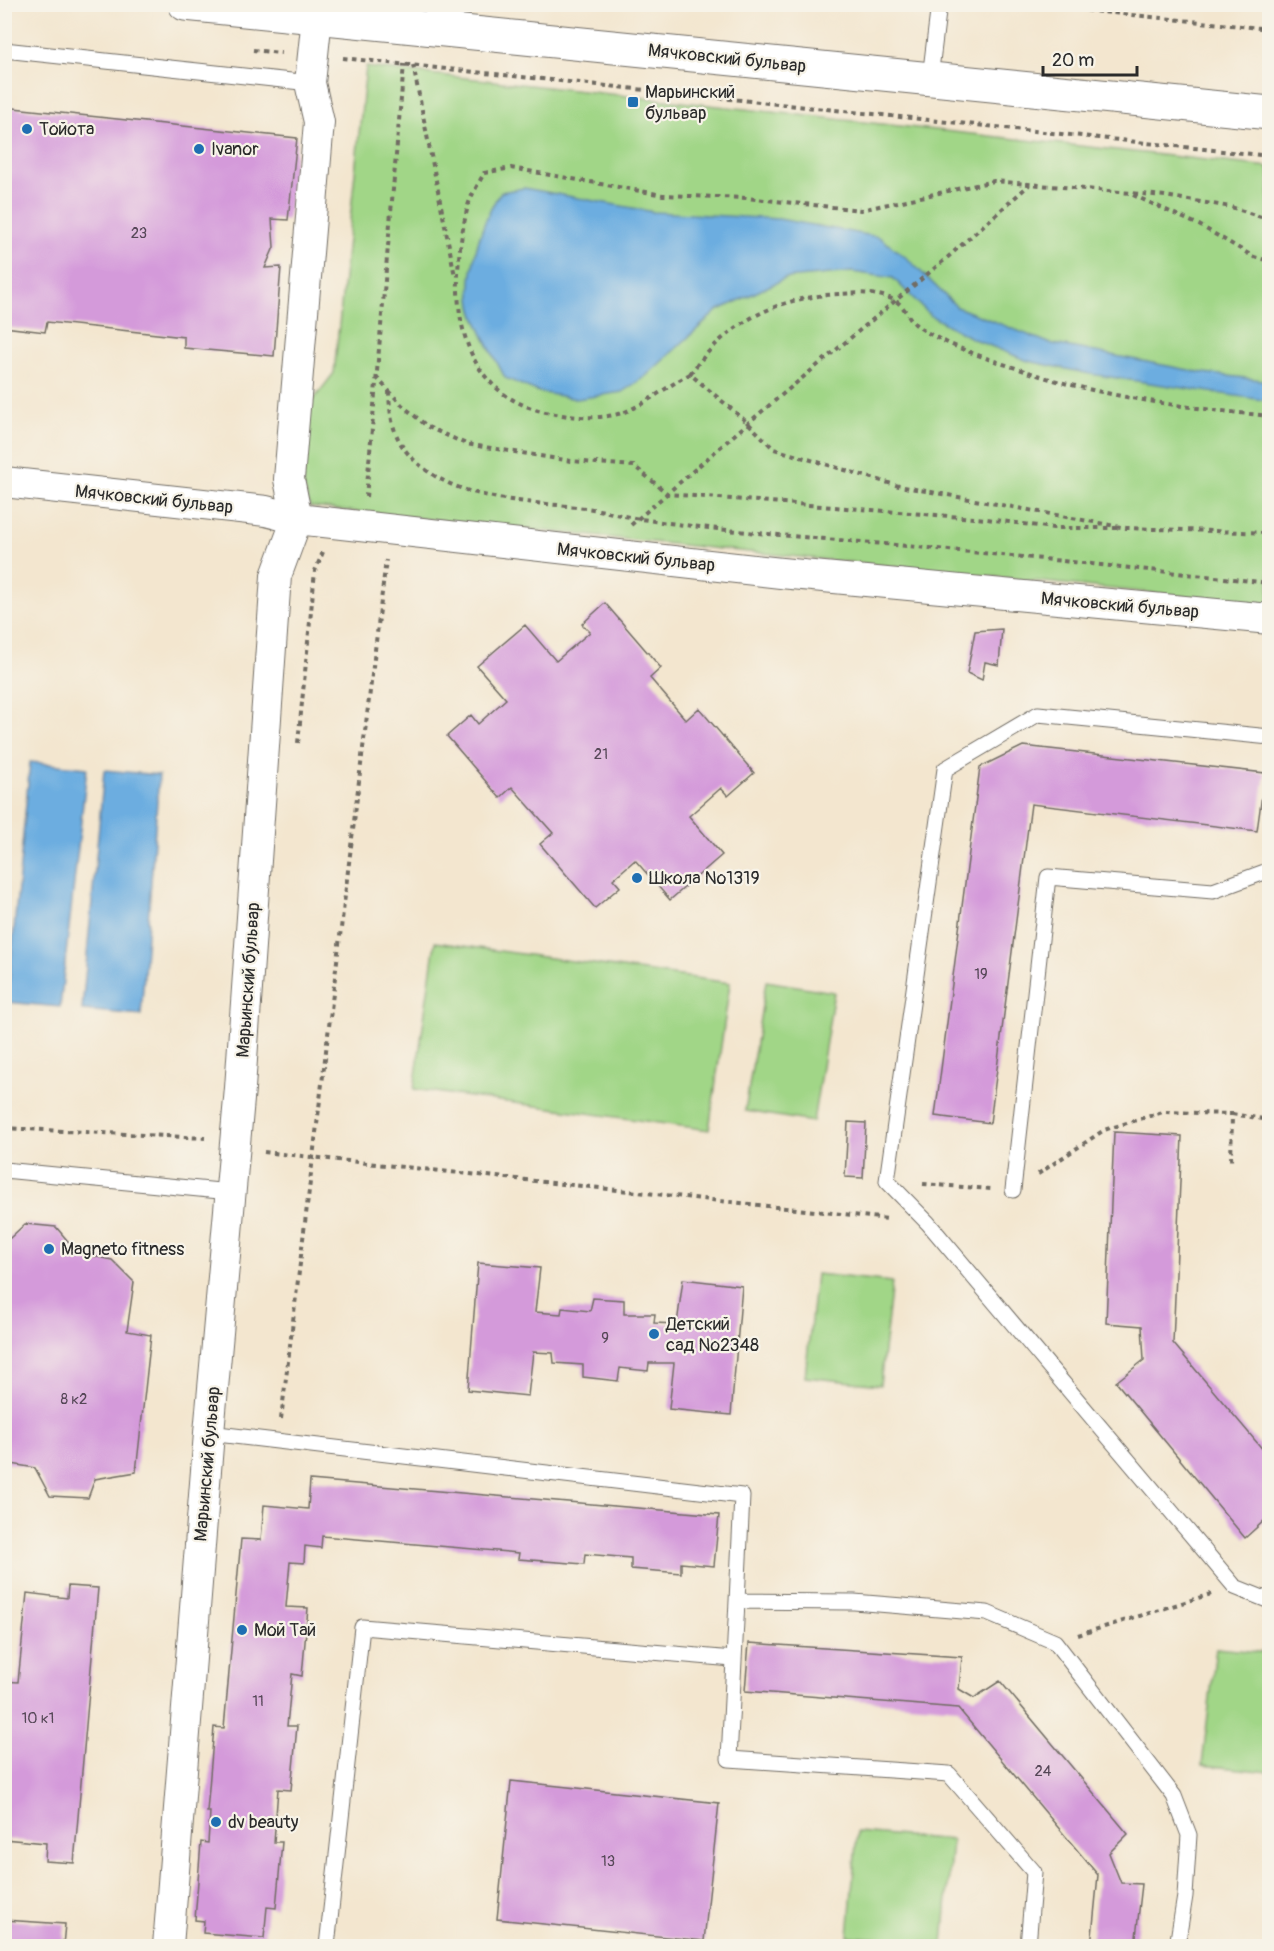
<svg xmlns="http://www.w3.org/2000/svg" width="1274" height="1951" font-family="Pangolin,sans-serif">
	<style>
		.green { fill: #a1d687; stroke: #668059; stroke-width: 1.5 }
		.water { fill: #6cade0; stroke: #4c6c86; stroke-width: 1.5 }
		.building { fill: #d49ada }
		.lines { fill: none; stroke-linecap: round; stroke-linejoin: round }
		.service-casing { stroke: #716c64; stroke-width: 17 }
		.minor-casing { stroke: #716c64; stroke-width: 32 }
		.tertiary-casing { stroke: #716c64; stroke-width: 35 }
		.path { stroke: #716c64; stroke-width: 4; stroke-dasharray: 4.5 4.5; stroke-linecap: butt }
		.service { stroke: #fff; stroke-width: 15 }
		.minor { stroke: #fff; stroke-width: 30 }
		.tertiary { stroke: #fff; stroke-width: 33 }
		.poi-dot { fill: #1f6fb2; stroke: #f7f3e8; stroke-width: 2 }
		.labels { text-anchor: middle; stroke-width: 4.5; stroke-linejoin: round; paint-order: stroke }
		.number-label { font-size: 15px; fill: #554757 }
		.street-label { font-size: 18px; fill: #2b2b2b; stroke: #f7f3e8 }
		.poi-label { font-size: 18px; fill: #2b2b2b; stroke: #f7f3e8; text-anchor: start }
	</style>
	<rect width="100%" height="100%" fill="#f7f3e8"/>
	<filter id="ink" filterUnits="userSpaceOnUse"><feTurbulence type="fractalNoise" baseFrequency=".0167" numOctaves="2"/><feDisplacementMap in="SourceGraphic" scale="12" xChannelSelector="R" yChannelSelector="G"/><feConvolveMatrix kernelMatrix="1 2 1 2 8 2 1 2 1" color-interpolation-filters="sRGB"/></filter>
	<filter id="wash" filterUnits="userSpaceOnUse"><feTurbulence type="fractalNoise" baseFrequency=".008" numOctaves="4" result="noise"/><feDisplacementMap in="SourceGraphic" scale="24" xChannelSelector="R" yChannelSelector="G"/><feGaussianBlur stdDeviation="1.35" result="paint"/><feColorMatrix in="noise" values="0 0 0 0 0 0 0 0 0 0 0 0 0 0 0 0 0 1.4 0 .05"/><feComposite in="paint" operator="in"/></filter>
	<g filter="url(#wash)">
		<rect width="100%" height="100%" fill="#f3e6cf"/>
		<path class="green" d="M366,67L1269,167V605L310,507L303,485L307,408L334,373Z
			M435,942L730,983L709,1130L414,1089Z
			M766,981L834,992L813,1122L745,1111Z
			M816,1274L892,1282L880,1385L805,1377Z
			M1216,1648L1269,1653V1772L1202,1765Z
			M857,1832L952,1840L943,1944L848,1936Z"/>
		<path class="water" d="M524,188L654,212L779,219L879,237L908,259L957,307L1049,343L1204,373L1269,381V401L1090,374L1028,361L971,338L931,316L893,278L852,272L786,278L717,311L646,376L622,392L577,399L539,392L505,378C496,359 476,326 472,306C466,273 482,218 501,192Z
			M30,762L87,768L60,1007L7,1002Z
			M104,770L159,775L141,1015L82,1010Z"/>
		<g id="blocks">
			<path class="building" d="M4,107L297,138L288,220L272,219L274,247L265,268L281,267L274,356L184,348V337L47,322L45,332L4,327Z
				M605,603L661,668L650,678L686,720L699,708L754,773L728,796L721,788L689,816L722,855L670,900L635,860L613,879L620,887L595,908L540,844L553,833L512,787L500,798L447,736L471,715L478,724L506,699L477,666L525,625L556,661L590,632L582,624Z
				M1002,629L999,665L985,662L982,680L967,673L975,631Z
				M1023,746L1265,773L1257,831L1031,804L990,1123L935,1116L980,767Z
				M848,1122L866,1123L863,1178L845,1177Z
				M1114,1132L1182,1136L1173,1343L1270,1458V1523L1265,1520L1245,1538L1116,1382L1144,1360L1142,1326L1106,1323Z
				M25,1224L56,1227L78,1253L112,1260L134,1282L127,1331L151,1335L136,1472L95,1479L88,1498L50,1496L35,1468L6,1463L4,1468V1238H10Z
				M478,1263L540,1268L535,1312L561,1314L562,1308L590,1311L593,1298L624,1300V1314H655L654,1323L677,1324L683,1279L742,1286L731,1415L669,1409L674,1363H649L648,1371L620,1368L618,1381L583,1377V1365L554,1363L553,1353L533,1352L528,1396L468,1390Z
				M310,1480L719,1515L714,1566L681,1563V1573L631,1569V1558L585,1554L584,1564L518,1559L519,1553L322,1536L321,1548L305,1546L304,1563L290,1562L286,1607L308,1608L302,1676L292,1674L287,1726H297L291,1790L278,1789L274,1842H282L276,1908L267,1907L264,1938L203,1933L204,1921L195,1920L201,1842L208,1843L210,1812H207L214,1727L224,1728L241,1539L261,1540L264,1505L308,1509Z
				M68,1586L98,1588L74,1863L45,1861L46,1843L4,1839L8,1753H4V1681L18,1682L27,1593L67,1598Z
				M749,1643L962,1657L959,1689L974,1698L1000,1681L1128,1834L1109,1853L1121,1883L1142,1884L1135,1946H1091L1098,1875L958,1708L745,1691Z
				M511,1781L719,1803L704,1941L497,1919Z
				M4,1920L65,1924L63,1946H4Z"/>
		</g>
	</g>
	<g filter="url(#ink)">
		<use href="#blocks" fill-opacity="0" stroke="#716c64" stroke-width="1.5"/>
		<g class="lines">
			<defs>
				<path id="service" d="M4,50L310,83
					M930,78L939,4
					M1270,737L1038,714L945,769L887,1181L928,1223L1235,1587L1270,1601
					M4,1170L230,1192
					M1013,1190L1048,877L1213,891L1270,870
					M209,1433L742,1496L737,1601L854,1602L987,1613L1055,1642L1174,1796L1189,1835L1185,1896L1177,1946
					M737,1601L729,1759L949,1774L1034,1872L1028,1946
					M327,1946L362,1627L733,1659"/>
				<path id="minor" d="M4,482L266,511L297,519L781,573L1270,619
					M168,1946L209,1433L240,1088L276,576L297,519L289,479L319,122L310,83L317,17"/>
				<path id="tertiary" d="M185,4L1270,113"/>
			</defs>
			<use href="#service" class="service-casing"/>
			<use href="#minor" class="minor-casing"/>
			<use href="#tertiary" class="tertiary-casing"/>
			<path class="path" d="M1024,4L1270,29
				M253,50L281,53
				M343,58L1270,156
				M413,65L455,276
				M1133,195L1199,225L1254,257L1270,261
				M1270,220L1231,207L1165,196L994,181L861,210L746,198L663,195L511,168L484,173C478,185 469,198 467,210C448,289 451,395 551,413C573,418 606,420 627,411C649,402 669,385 690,374L748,423L774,449L899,486L1126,528L1270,533
				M690,374C728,322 777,297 840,294C859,293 877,292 894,300C903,304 908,317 915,324C939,344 997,362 1028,372C1105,398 1189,408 1270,416
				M376,377L403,406L428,427L466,444L571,461L634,466L668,494L987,519L1053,528H1119
				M389,391C390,428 397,450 429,472C476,505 544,501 599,510C613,513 626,517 641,519C739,534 839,539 938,549C1049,559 1159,571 1270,583
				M366,497L404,64
				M631,525L748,423L948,257L1029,185
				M298,743L315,571L323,552
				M1232,1114L1270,1120
				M4,1128L205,1138
				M264,1152L889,1219
				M1038,1174L1104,1130L1163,1112L1232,1114L1231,1165
				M923,1184L991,1189
				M281,1419L386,560
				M1078,1635L1211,1594"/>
			<use href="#service" class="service"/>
			<use href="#minor" class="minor"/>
			<use href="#tertiary" class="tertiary"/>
		</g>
	</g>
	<g class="poi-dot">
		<rect x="627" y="96" width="12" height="12" rx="3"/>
		<circle cx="27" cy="129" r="6"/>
		<circle cx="199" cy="149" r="6"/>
		<circle cx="637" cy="878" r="6"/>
		<circle cx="49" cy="1249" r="6"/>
		<circle cx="654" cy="1334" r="6"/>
		<circle cx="242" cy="1630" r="6"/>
		<circle cx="216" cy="1822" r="6"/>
	</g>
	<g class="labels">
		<g class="number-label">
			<text x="139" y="238">23</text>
			<text x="601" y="759">21</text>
			<text x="981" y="979">19</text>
			<text x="605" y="1343">9</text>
			<text x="74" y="1404">8 к2</text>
			<text x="258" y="1706">11</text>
			<text x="38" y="1723">10 к1</text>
			<text x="1043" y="1776">24</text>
			<text x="608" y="1866">13</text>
		</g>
		<g class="street-label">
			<text transform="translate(727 58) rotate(6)" y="6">Мячковский бульвар</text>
			<text transform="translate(154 499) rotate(6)" y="6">Мячковский бульвар</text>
			<text transform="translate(636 557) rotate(6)" y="6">Мячковский бульвар</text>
			<text transform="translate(1120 605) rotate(5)" y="6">Мячковский бульвар</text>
			<text transform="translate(248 980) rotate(-86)" y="6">Марьинский бульвар</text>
			<text transform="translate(207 1464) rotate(-85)" y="6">Марьинский бульвар</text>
		</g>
		<g class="poi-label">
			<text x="645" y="98">Марьинский<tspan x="645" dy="21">бульвар</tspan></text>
			<text x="39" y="135">Тойота</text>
			<text x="211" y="155">Ivanor</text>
			<text x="649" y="884">Школа №1319</text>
			<text x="61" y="1255">Magneto fitness</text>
			<text x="666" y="1330">Детский<tspan x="666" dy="21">сад №2348</tspan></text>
			<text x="254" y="1636">Мой Тай</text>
			<text x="228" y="1828">dv beauty</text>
		</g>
	</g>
	<rect width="1274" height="1951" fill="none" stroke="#f7f3e8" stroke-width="24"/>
	<path d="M1043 66v9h94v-9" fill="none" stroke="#2b2b2b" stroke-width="3"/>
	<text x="1052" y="66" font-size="18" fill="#2b2b2b" stroke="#f7f3e8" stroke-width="4.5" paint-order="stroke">20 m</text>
</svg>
